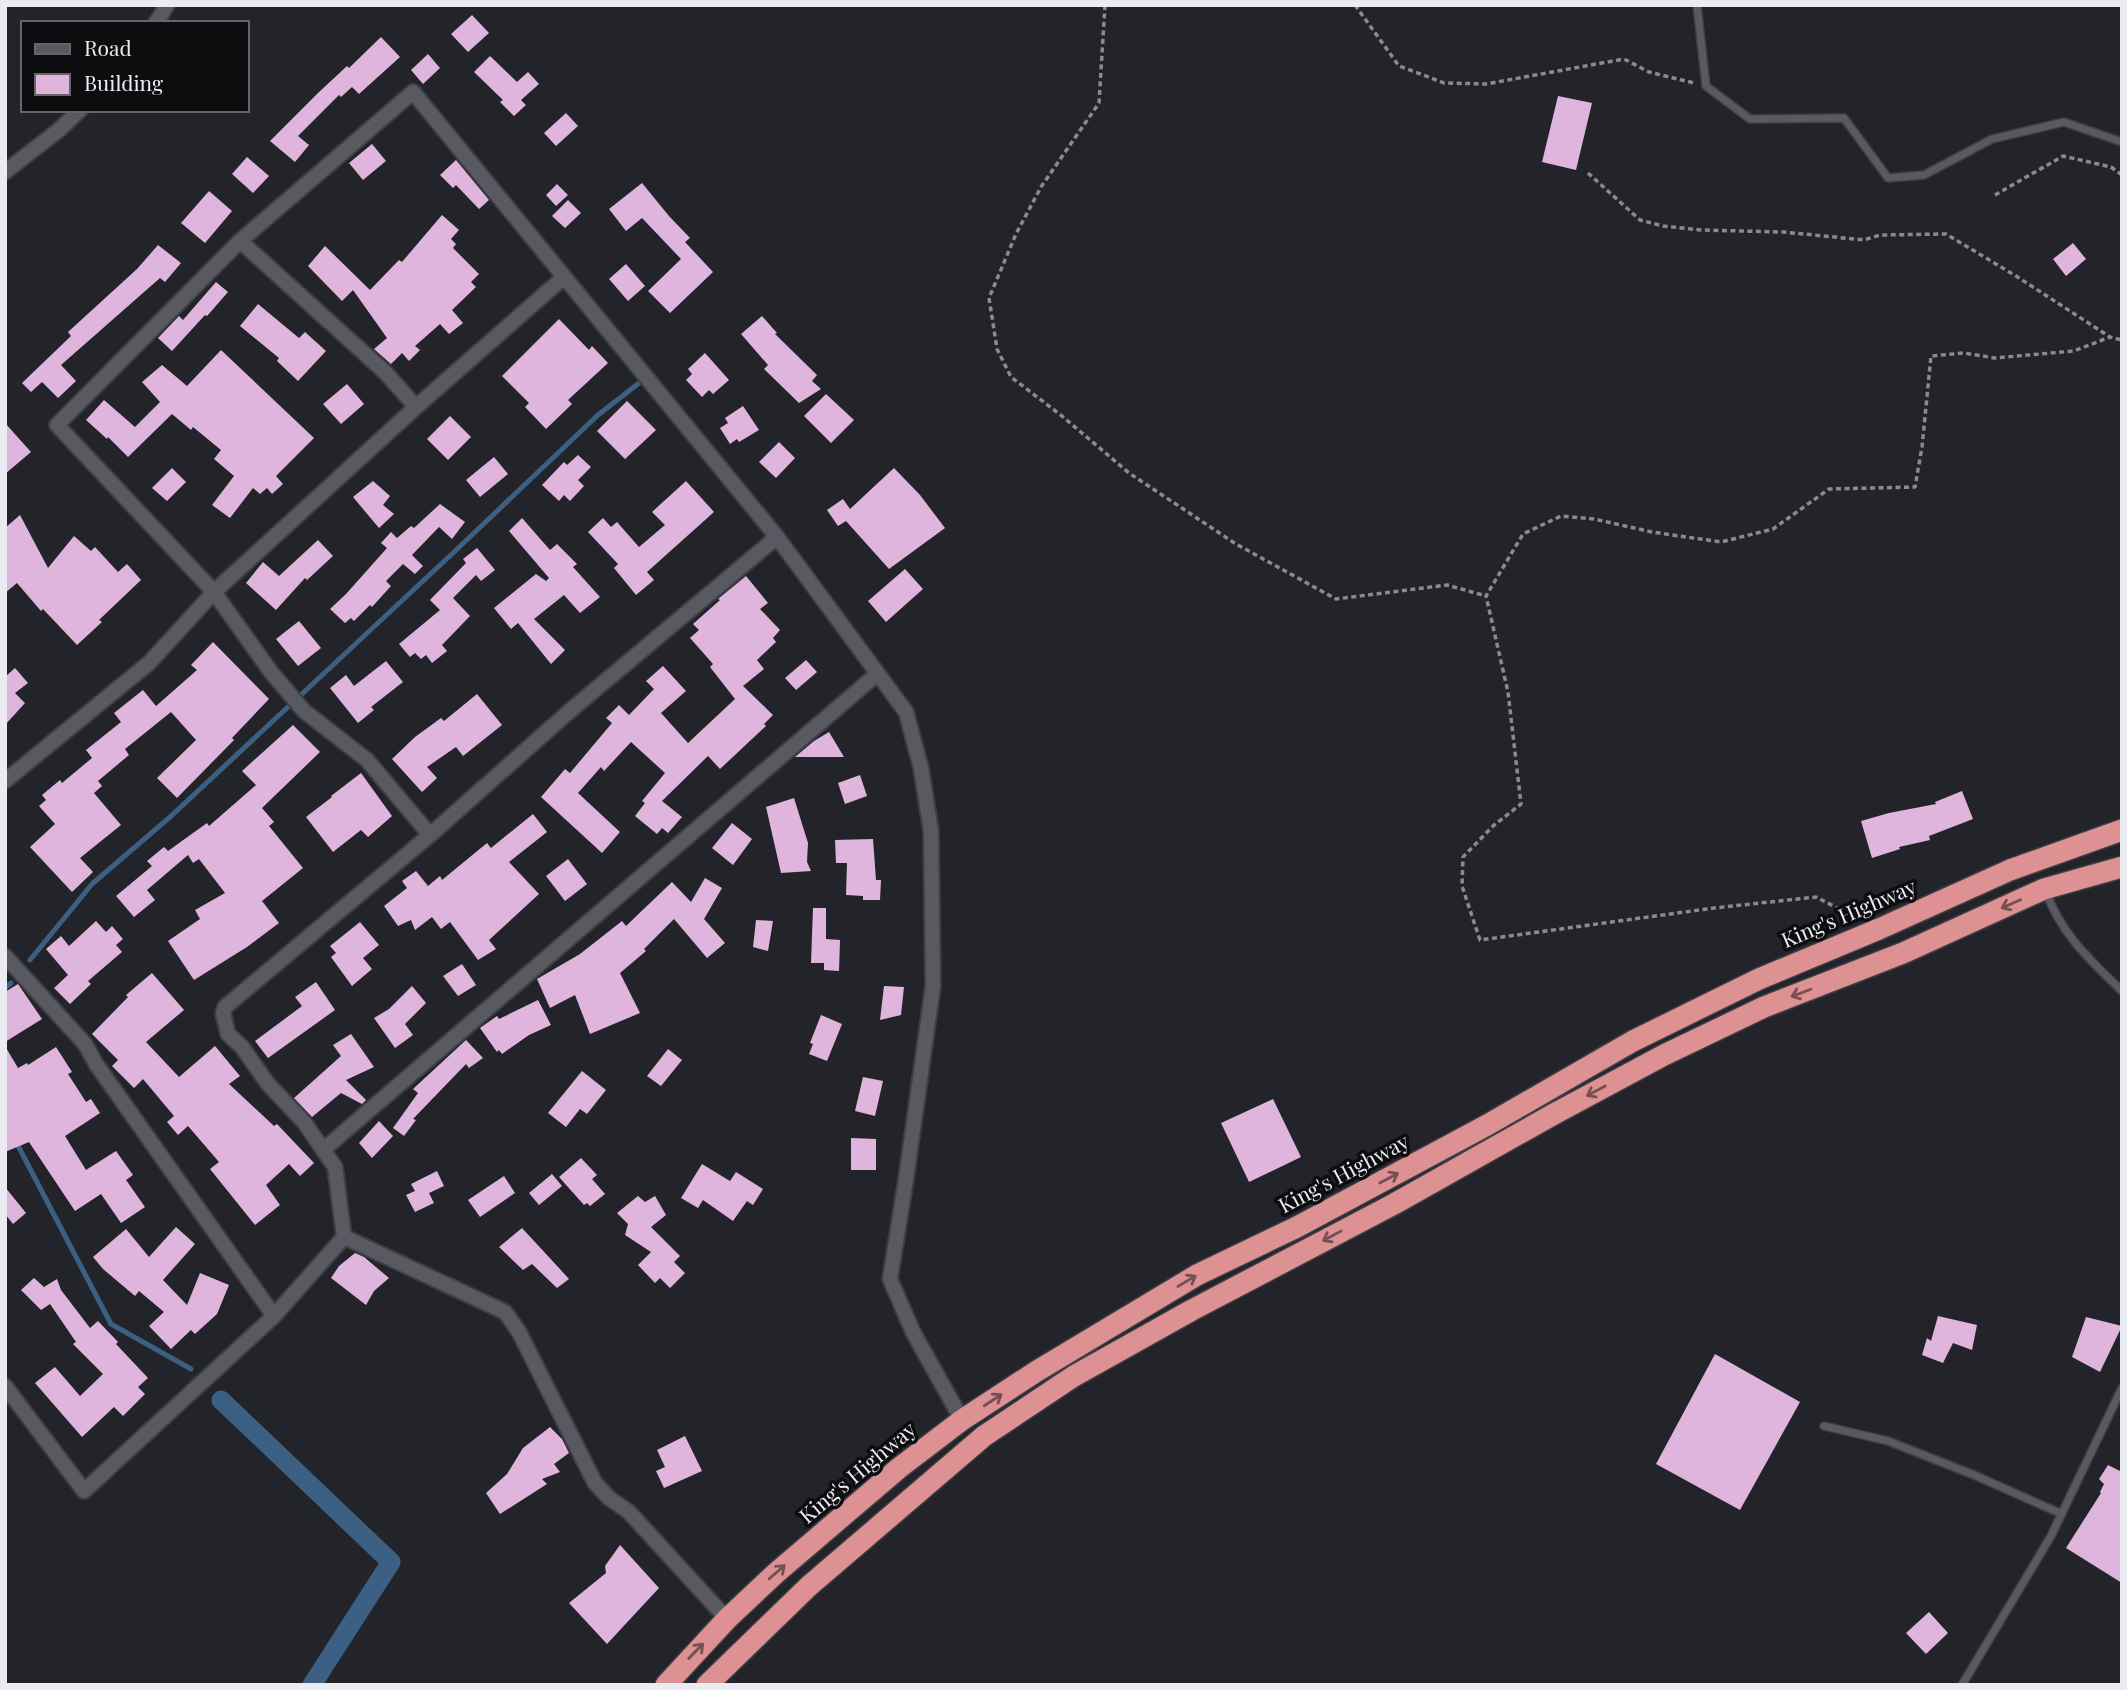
<svg xmlns="http://www.w3.org/2000/svg" width="2127" height="1690" font-family="'Playfair Display',serif">
	<style>
		.lines { fill: none; stroke-linecap: round; stroke-linejoin: round }
		.stream { stroke: #3c6084; stroke-width: 5 }
		.canal { stroke: #3c6084; stroke-width: 19 }
		.building { fill: #e0b5dd }
		.lane-casing { stroke: #3e3e44; stroke-width: 10 }
		.street-casing { stroke: #3e3e44; stroke-width: 18 }
		.highway-casing { stroke: #3e3e44; stroke-width: 24 }
		.path { stroke: #8a8b91; stroke-width: 3.5; stroke-dasharray: 5 3.5; stroke-linecap: butt }
		.lane { stroke: #595a61; stroke-width: 7 }
		.street { stroke: #595a61; stroke-width: 14 }
		.highway { stroke: #de9193; stroke-width: 21 }
		.oneway { stroke: #764f52 }
		.labels { text-anchor: middle; stroke-width: 7; stroke-linejoin: round; paint-order: stroke }
		.street-label { font-size: 21px; fill: #ebecf1; stroke: #0d0d10 }
	</style>
	<rect width="100%" height="100%" fill="#23242a"/>
	<g class="lines">
		<path class="stream" d="M30,960L92,884L170,817L453,553L598,415L639,383
			M5,988L11,983
			M15,1140L111,1324L191,1369"/>
		<path class="canal" d="M221,1400L391,1562L312,1685"/>
	</g>
	<path class="building" d="M472,15L489,33L468,52L451,34Z
		M381,37L400,57L359,94L352,87L341,97L339,95L298,136L309,145L295,162L270,141L318,93L347,66L349,68Z
		M428,54L440,68L423,84L411,70Z
		M490,56L517,82L528,72L539,84L521,100L526,105L514,116L500,102L503,100L474,72Z
		M1558,96L1592,103L1576,170L1542,162Z
		M566,113L578,126L556,146L544,133Z
		M372,144L386,161L363,180L349,163Z
		M247,157L269,176L253,193L232,174Z
		M456,160L489,200L479,209L456,185L453,188L440,175Z
		M642,183L669,216L690,238L685,242L713,272L670,313L648,291L681,259L642,218L626,231L609,209Z
		M557,184L568,195L556,206L546,195Z
		M209,191L232,211L205,243L181,223Z
		M568,200L581,213L565,228L552,216Z
		M442,215L459,230L451,239L456,244L453,248L479,274L471,282L476,287L452,310L463,323L449,334L440,324L415,346L420,350L409,361L402,353L391,364L374,349L387,338L353,290L342,301L308,266L325,246L370,290L399,260L402,262Z
		M2073,243L2086,259L2066,276L2053,259Z
		M158,245L181,263L165,282L160,278L61,365L76,381L58,398L42,382L31,392L22,383L71,336L68,332L137,269Z
		M626,264L645,286L628,301L609,279Z
		M216,282L228,292L207,316L205,315L172,351L158,338L179,316L183,320Z
		M258,304L299,338L305,332L326,351L298,381L277,361L279,358L240,326Z
		M762,316L777,333L775,334L817,375L812,381L821,389L799,403L764,369L768,365L741,334Z
		M559,319L589,350L592,346L608,363L568,400L572,404L546,429L525,407L529,403L502,376Z
		M221,350L314,438L276,476L283,484L272,494L267,488L260,494L253,488L230,518L212,505L234,476L214,459L221,450L193,427L191,430L172,414L128,457L108,437L107,439L86,420L104,400L135,427L160,402L142,382L162,365L187,386Z
		M705,353L729,380L713,394L709,390L702,397L686,380L692,374L688,369Z
		M347,384L364,404L341,424L323,404Z
		M826,394L854,420L831,443L804,416Z
		M627,401L656,430L625,459L597,431Z
		M743,406L759,430L739,442L737,439L730,444L720,428L728,423L725,418Z
		M450,416L471,437L448,460L427,439Z
		M5,423L31,452L5,474Z
		M779,442L795,458L776,478L759,462Z
		M578,455L591,467L578,480L584,486L570,501L564,495L559,501L542,485L564,462L567,465Z
		M494,457L508,474L480,497L466,480Z
		M172,468L186,482L167,501L152,488Z
		M894,468L920,495L945,528L889,569L846,521L838,526L827,510L843,499L850,509Z
		M373,481L390,496L383,505L394,514L379,528L353,497Z
		M686,481L714,512L647,572L654,580L636,595L614,568L618,564L588,532L603,518L611,527L617,522L639,547L665,525L652,512Z
		M440,504L465,522L452,539L439,527L412,555L423,566L415,574L403,564L386,581L391,586L372,607L370,605L354,621L351,618L345,623L330,609L346,594L387,548L381,543L391,532L397,538L411,526L414,528Z
		M20,515L48,568L74,536L91,551L95,547L118,572L127,564L141,580L99,620L102,622L77,645L43,609L41,611L17,583L5,593V528Z
		M522,518L550,550L557,544L577,564L573,567L600,597L580,613L564,595L534,619L565,650L551,664L518,623L511,629L494,608L536,574L546,581L549,578L509,531Z
		M318,540L333,556L307,580L305,578L276,610L246,583L263,562L279,576Z
		M477,548L495,570L481,581L476,575L453,598L470,616L442,645L447,651L432,663L426,655L421,659L415,653L410,657L399,644L440,610L430,600L466,563L463,559Z
		M905,569L923,589L886,622L868,601Z
		M746,576L768,603L760,609L780,630L773,638L776,642L757,660L764,669L743,686L773,715L764,724L766,726L720,769L708,756L662,801L682,817L668,833L662,828L657,834L635,816L645,803L642,801L665,773L631,742L604,771L601,767L578,793L620,832L602,853L541,797L565,769L570,773L612,723L606,718L619,705L629,715L654,689L646,681L663,666L686,691L661,713L688,743L735,699L710,667L713,664L690,638L699,630L693,624L720,600L718,599Z
		M299,621L321,648L298,666L276,639Z
		M213,642L269,699L232,738L234,740L177,798L157,778L196,740L171,712L125,749L129,755L98,781L102,786L94,793L121,825L80,858L93,872L72,892L30,847L55,824L39,806L46,800L42,795L60,780L62,783L92,758L86,750L121,722L114,713L143,690L156,706L197,670L191,665Z
		M806,660L817,672L796,690L785,678Z
		M386,661L403,682L371,707L374,710L358,723L330,688L346,675L354,686Z
		M15,668L28,683L15,693L25,703L5,725V677Z
		M477,694L502,725L463,756L456,747L427,767L437,778L422,792L392,759L415,737L441,718L444,721Z
		M293,725L320,752L262,808L274,822L269,826L303,868L262,901L279,923L247,947L194,980L168,941L200,919L195,910L225,893L199,859L193,863L188,855L147,890L155,900L134,917L116,896L152,866L147,861L164,847L168,851L207,823L209,826L256,785L242,771Z
		M829,732L844,757H795L814,741Z
		M361,773L392,816L368,837L361,830L333,852L306,817L332,797L331,796Z
		M860,775L867,796L845,804L838,783Z
		M1962,791L1973,819L1929,836L1930,840L1899,847L1900,849L1872,858L1861,821L1889,813L1936,804L1935,802Z
		M794,798L808,843L807,862L811,871L781,873L766,807Z
		M533,814L547,832L509,862L539,894L489,940L496,949L478,960L450,922L441,929L432,917L415,930L411,920L398,926L384,906L407,888L402,881L416,871L428,886L440,876L442,880L487,843L491,848Z
		M732,823L752,839L733,865L712,848Z
		M873,839L876,880H881L880,900H863V896L846,895L847,863H836L835,840Z
		M568,859L587,884L565,901L546,876Z
		M705,878L722,888L704,919L725,943L707,958L674,919L644,949L646,951L620,973L640,1013L590,1034L575,995L550,1008L537,979L580,954L622,921L626,926L672,882L691,902Z
		M813,908H826V939L840,940L839,971L824,970V963H811Z
		M756,920L773,921L768,951L753,947Z
		M96,921L106,932L112,926L123,939L116,945L122,952L88,981L91,984L70,1004L54,988L68,975L46,949L61,936L69,946Z
		M360,922L379,945L363,958L372,969L352,986L331,957L336,953L330,946Z
		M462,964L476,985L458,996L443,976Z
		M152,973L184,1010L146,1042L179,1077L215,1046L240,1076L229,1084L274,1126L277,1124L314,1163L300,1176L289,1164L266,1185L280,1205L255,1225L210,1169L219,1162L188,1126L178,1135L167,1122L174,1116L143,1079L134,1088L112,1066L118,1060L92,1034L128,997L126,995Z
		M316,982L335,1010L268,1058L255,1041L302,1006L295,997Z
		M18,984L42,1019L5,1042V992Z
		M412,986L426,1003L405,1024L413,1035L395,1048L374,1018L389,1009Z
		M884,986L904,987L901,1015L880,1020Z
		M538,1000L551,1025L529,1035L502,1054L499,1050L497,1052L480,1028L497,1016L499,1019Z
		M821,1015L842,1024L827,1061L809,1054L813,1044L810,1043Z
		M351,1034L374,1067L346,1080L366,1100L362,1104L341,1093L312,1117L294,1098L341,1056L333,1045Z
		M466,1040L483,1058L469,1068L466,1064L413,1119L416,1120L404,1136L393,1128L418,1093L413,1089Z
		M5,1046L18,1068L27,1063L28,1065L56,1047L72,1072L68,1074L86,1102L91,1099L100,1113L65,1136L86,1170L116,1151L133,1175L126,1180L145,1207L121,1223L101,1194L75,1211L29,1142L5,1152Z
		M668,1049L682,1060L661,1086L647,1076Z
		M582,1071L606,1090L587,1114L580,1109L566,1127L548,1113Z
		M863,1077L883,1081L875,1116L855,1111Z
		M1273,1099L1301,1157L1249,1182L1221,1123Z
		M379,1121L393,1136L372,1158L359,1143Z
		M851,1138L876,1139V1170H851Z
		M581,1158L597,1175L592,1179L605,1194L590,1206L587,1203L584,1205L559,1177Z
		M702,1164L730,1181L736,1172L763,1189L753,1205L747,1201L733,1221L703,1200L698,1208L681,1198Z
		M437,1171L444,1186L429,1193L434,1203L415,1212L406,1195L415,1191L411,1184Z
		M552,1174L562,1186L539,1205L529,1193Z
		M504,1176L515,1193L480,1217L468,1200Z
		M5,1187L26,1213L13,1224L5,1214Z
		M638,1196L645,1202L655,1196L666,1215L651,1227L680,1256L674,1262L685,1273L670,1288L660,1278L655,1283L638,1265L651,1252L625,1235L628,1224L617,1213Z
		M176,1227L195,1244L163,1280L187,1305L200,1273L229,1285L217,1314L195,1334L191,1330L171,1349L149,1326L164,1312L139,1291L135,1296L103,1269L93,1257L126,1229L149,1257Z
		M522,1228L559,1268L569,1279L557,1288L532,1264L523,1270L499,1247Z
		M355,1253L364,1257L389,1278L374,1291L366,1305L331,1278L339,1266Z
		M34,1278L44,1287L57,1279L61,1290L90,1328L98,1321L118,1342L116,1344L148,1378L138,1387L145,1394L123,1416L114,1407L82,1437L35,1383L55,1367L80,1396L103,1374L73,1344L76,1342L50,1304L41,1310L21,1290Z
		M1938,1316L1977,1325L1972,1350L1953,1343L1943,1363L1922,1355L1927,1338L1931,1341Z
		M2086,1317L2122,1326L2100,1372L2072,1357Z
		M1715,1354L1800,1402L1740,1510L1656,1464Z
		M550,1427L562,1439L569,1453L554,1464L560,1472L542,1479L547,1484L500,1514L486,1493L507,1474L523,1448Z
		M685,1436L702,1471L664,1488L656,1471L665,1467L657,1450Z
		M2108,1465L2122,1472V1583L2066,1548L2101,1493L2100,1492L2104,1484L2099,1479Z
		M620,1545L659,1588L607,1644L569,1603L606,1573L605,1566Z
		M1929,1612L1948,1633L1926,1654L1906,1633Z"/>
	<g class="lines">
		<defs>
			<path id="lane" d="M1697,5L1706,86L1750,119L1844,118L1888,178L1924,175L1992,139L2064,122L2122,142
				M2045,890C2062,935 2088,958 2122,991
				M1824,1426L1888,1441L1974,1475L2062,1514
				M1962,1685L2051,1536L2122,1388"/>
			<path id="street" d="M156,23L167,5
				M5,172L60,129L80,110
				M240,241L385,372L416,407
				M5,781L149,663L214,592L57,425L240,241L413,92L777,537L906,712L921,768L931,831L933,986L906,1179L890,1279L913,1332L962,1420
				M430,835L367,760L304,711L271,672L214,592L416,407L564,277
				M5,956L85,1044L96,1064L274,1316
				M323,1150L877,674
				M344,1237L335,1167L304,1122L268,1084L242,1047L228,1034L223,1013L225,1007L430,835L572,709L777,537
				M5,1386L84,1491L274,1316L344,1237L505,1312L519,1332L595,1483L609,1498L629,1512L727,1619"/>
			<path id="highway" d="M666,1685L727,1619L776,1573L899,1468L962,1420L1037,1371L1197,1275L1297,1227L1489,1124L1633,1041L1759,979L1879,929L2010,870L2122,830
				M707,1685L809,1586L984,1436L1074,1376L1192,1310L1394,1204L1554,1114L1664,1055L1764,1007L1903,953L2044,889L2122,867"/>
		</defs>
		<use href="#lane" class="lane-casing"/>
		<use href="#street" class="street-casing"/>
		<use href="#highway" class="highway-casing"/>
		<path class="path" d="M1105,5L1099,103L1041,187L1016,234L989,298L997,349L1011,377L1062,416L1129,473L1236,544L1336,599L1447,585L1486,596
			M1355,5L1399,66L1444,83L1486,84L1624,59L1649,72L1694,83
			M1588,173L1640,220L1663,226L1701,230L1783,232L1864,240L1880,235L1946,234L2016,276L2110,337
			M1995,195L2063,156L2111,167L2122,175
			M1855,917L1816,897L1714,908L1480,940L1462,886L1463,857L1493,826L1521,804L1508,692L1486,596L1523,534L1561,516L1594,519L1652,532L1721,542L1773,529L1829,489L1915,487L1922,447L1931,356L1964,353L1995,358L2074,351L2110,337L2122,340"/>
		<use href="#lane" class="lane"/>
		<use href="#street" class="street"/>
		<use href="#highway" class="highway"/>
	</g>
	<defs><path id="oneway-shaft" d="M-6 0H5M1.5-3L5.5 0L1.5 3" fill="none" stroke-width="1.6" stroke-linecap="round" stroke-linejoin="round" transform="scale(1.75)"/></defs>
	<g class="oneway">
		<use href="#oneway-shaft" transform="translate(2011 904) rotate(156)"/>
		<use href="#oneway-shaft" transform="translate(1801 993) rotate(159)"/>
		<use href="#oneway-shaft" transform="translate(1596 1091) rotate(152)"/>
		<use href="#oneway-shaft" transform="translate(1389 1178) rotate(-28)"/>
		<use href="#oneway-shaft" transform="translate(1332 1236) rotate(152)"/>
		<use href="#oneway-shaft" transform="translate(1187 1281) rotate(-31)"/>
		<use href="#oneway-shaft" transform="translate(993 1400) rotate(-33)"/>
		<use href="#oneway-shaft" transform="translate(777 1572) rotate(-41)"/>
		<use href="#oneway-shaft" transform="translate(696 1651) rotate(-46)"/>
	</g>
	<g class="labels">
		<g class="street-label">
			<text transform="translate(1849 914) rotate(-23)" y="7">King's Highway</text>
			<text transform="translate(1344 1174) rotate(-28)" y="7">King's Highway</text>
			<text transform="translate(858 1473) rotate(-40)" y="7">King's Highway</text>
		</g>
	</g>
	<rect width="2127" height="1690" fill="none" stroke="#ebecf1" stroke-width="14"/>
	<rect x="21" y="21" width="228" height="91" fill="#0d0d10" stroke="#66666a" stroke-width="2"/>
	<rect x="35" y="44" width="35" height="10" fill="#595a61" stroke="#66666a" stroke-width="2"/>
	<text x="84" y="56" font-size="21" fill="#ebecf1">Road</text>
	<rect x="35" y="74" width="35" height="21" fill="#e0b5dd" stroke="#66666a" stroke-width="2"/>
	<text x="84" y="91" font-size="21" fill="#ebecf1">Building</text>
</svg>
